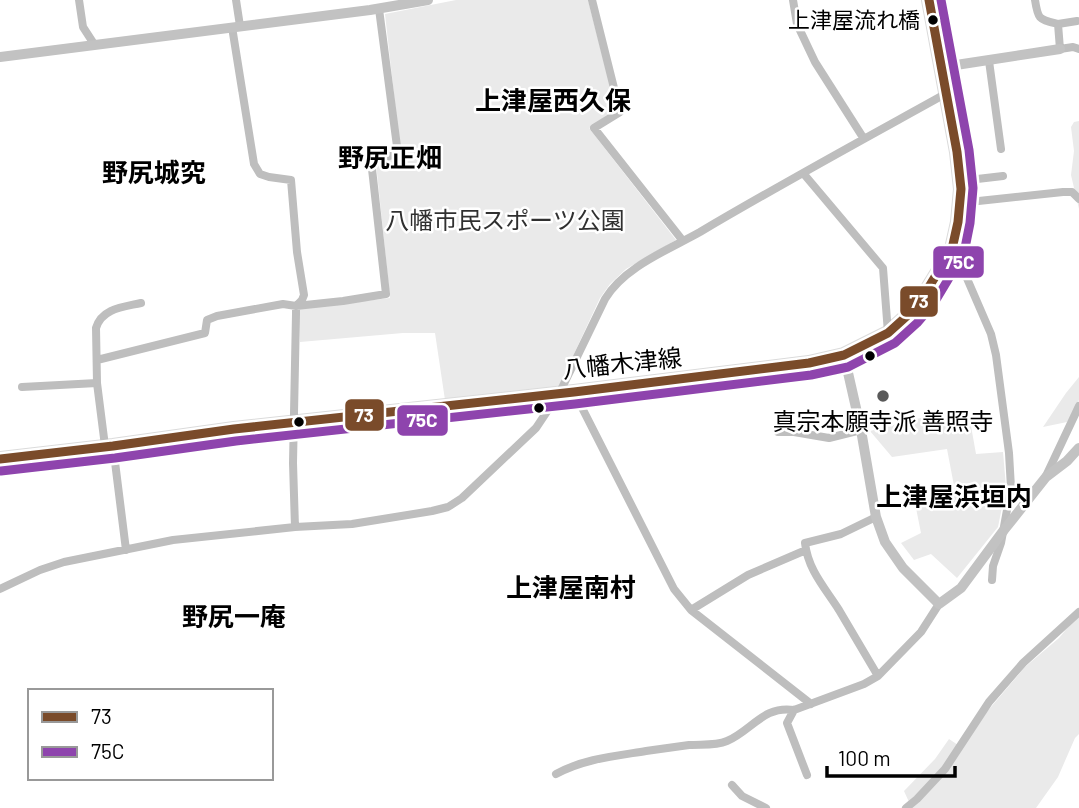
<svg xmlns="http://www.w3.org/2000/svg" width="1079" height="808" font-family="Barlow,'Noto Sans JP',sans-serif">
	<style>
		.green { fill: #eaeaea }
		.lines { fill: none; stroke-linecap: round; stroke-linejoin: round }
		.primary-casing { stroke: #dbdbdb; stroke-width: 16 }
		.street { stroke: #bebebe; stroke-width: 8 }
		.secondary { stroke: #c2c2c2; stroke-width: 10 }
		.primary { stroke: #bdbdbd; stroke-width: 12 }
		.bus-1-casing { stroke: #fff; stroke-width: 14 }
		.bus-2-casing { stroke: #fff; stroke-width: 14 }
		.bus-1 { stroke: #7a4b2a; stroke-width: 9 }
		.bus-2 { stroke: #8e44ad; stroke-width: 9 }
		.bus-dot { fill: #000; stroke: #fff; stroke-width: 2.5 }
		.poi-dot { fill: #595959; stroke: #fff; stroke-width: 2.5 }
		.labels { text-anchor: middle; stroke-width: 5; stroke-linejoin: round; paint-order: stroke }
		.bus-label { font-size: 22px; fill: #000; stroke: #fff; text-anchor: end }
		.park-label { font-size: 24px; fill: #303030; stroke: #fff }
		.street-label { font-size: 24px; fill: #000; stroke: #fff }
		.poi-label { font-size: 24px; fill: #000; stroke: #fff }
		.neighbourhood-label { font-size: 26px; font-weight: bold; fill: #000; stroke: #fff }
		.line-badge { stroke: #fff; stroke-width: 2.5 }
		.badge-label { font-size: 19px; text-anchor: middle; font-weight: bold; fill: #fff }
	</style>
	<rect width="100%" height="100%" fill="#fff"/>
	<path class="green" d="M456,0H588L616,109L589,128L676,240L626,269L610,284L600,298L558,388L445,400L435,333H403L300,342L299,309L390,298L376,163L401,157L385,14Z
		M1079,121V209L1071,175L1074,151L1071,127L1074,122Z
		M1079,377V400L1067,422L1043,427L1066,393Z
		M968,409L976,454L1003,452L1006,487L998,527L957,578L931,554L914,560L901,543L921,533L916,508L955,491L947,449L892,457L870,431L916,419Z
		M1079,614V734L1075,738L1058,777L1036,808H905L909,802L904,791L935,759L949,739L961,747L985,714L1025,667L1059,638Z"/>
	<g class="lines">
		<defs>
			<path id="primary" d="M0,459L113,446L234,429L574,392L809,363L844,355L888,333L908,315L924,295L952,249L958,222L961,189L957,152L929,0"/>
		</defs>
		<use href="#primary" class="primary-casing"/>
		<path class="street" d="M79,0L83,27L94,44
			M236,0L240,26
			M592,0L620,112L594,128L683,241
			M793,0L797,24L815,62L864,139
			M1035,0C1038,20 1039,19 1058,24L1060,49L1073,47L1079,49
			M1058,24L1077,21
			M232,27L254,164L260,174L269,177L291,180L297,252L304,295L302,300L296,306V314L293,463L295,527
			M989,61L1001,149
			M803,173L883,268L888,333
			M960,181L1003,176
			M960,203L1063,192H1072L1079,199
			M952,249L959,260L991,334L996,355L1009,453L1011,488L1001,543L993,566L992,580
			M97,360L205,333L207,320L217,316L283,304L296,306L343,301L386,294L371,160L398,154L379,9
			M97,383L96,328C102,308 124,307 141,303
			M22,387L97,383L105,446
			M574,392L674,589L691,610L811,704
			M778,432H794L829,438L861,430
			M113,446L126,550
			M1046,476L1079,406
			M876,517L841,534L805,543C808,570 825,588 839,610C852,632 865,654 878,676
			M0,589L40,570L64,562L173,540L295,527L352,524L432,511L448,507L462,498L536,428L560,392L605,299C624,267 668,250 700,232C781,184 864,139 947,93
			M691,610L748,575L806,550
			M794,710L787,723L807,775
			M556,774C583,759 615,756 646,751C660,749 674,747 689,745C702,744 715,746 727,741C751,731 764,705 794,710L864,684L878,676L921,632L939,604
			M732,785L742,796L766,808
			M906,808L917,799L945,769L989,702L1023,663L1079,612"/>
		<path class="secondary" d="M0,57L370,10L428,0
			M943,67L1060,49
			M844,355L861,430L876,517L885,542L903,568L939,604L961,588L1004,530L1046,477L1067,461L1079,448"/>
		<use href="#primary" class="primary"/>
		<defs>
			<path id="bus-1" d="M0,459L113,446L234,429L574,392L809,363L844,355L888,333L908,315L924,295L952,249L958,222L961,189L957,152L929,0"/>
			<path id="bus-2" d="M1,471L115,458L236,441L575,404L811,375L848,367L895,343L917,323L934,303L964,253L970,223L973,188L969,150L941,0"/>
		</defs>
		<use href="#bus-1" class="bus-1-casing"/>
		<use href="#bus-2" class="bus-2-casing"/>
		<use href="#bus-1" class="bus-1"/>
		<use href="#bus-2" class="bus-2"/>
	</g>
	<g class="bus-dot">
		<circle cx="933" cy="20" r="6"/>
		<circle cx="870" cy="356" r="6"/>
		<circle cx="539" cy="408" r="6"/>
		<circle cx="299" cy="422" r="6"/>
	</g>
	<circle class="poi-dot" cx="883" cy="396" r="7"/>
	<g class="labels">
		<g class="bus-label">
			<text x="920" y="28">上津屋流れ橋</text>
		</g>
		<g class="park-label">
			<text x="505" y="229">八幡市民スポーツ公園</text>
		</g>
		<g class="street-label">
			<text transform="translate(622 364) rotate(-6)" y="8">八幡木津線</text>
		</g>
		<g class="poi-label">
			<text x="883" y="430">真宗本願寺派 善照寺</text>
		</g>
		<g class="neighbourhood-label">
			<text x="553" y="110">上津屋西久保</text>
			<text x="390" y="167">野尻正畑</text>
			<text x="154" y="182">野尻城究</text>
			<text x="954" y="506">上津屋浜垣内</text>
			<text x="571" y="597">上津屋南村</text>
			<text x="234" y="626">野尻一庵</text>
		</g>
	</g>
	<g class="line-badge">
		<rect x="932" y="245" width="53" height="34" rx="7" fill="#8e44ad"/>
		<rect x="899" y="285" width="40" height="33" rx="7" fill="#7a4b2a"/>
		<rect x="344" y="398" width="41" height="34" rx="7" fill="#7a4b2a"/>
		<rect x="396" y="404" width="53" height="33" rx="7" fill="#8e44ad"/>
	</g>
	<g class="badge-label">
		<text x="959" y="269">75C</text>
		<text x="919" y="308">73</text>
		<text x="364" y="422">73</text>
		<text x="422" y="427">75C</text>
	</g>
	<rect x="28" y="689" width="245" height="91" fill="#ffffff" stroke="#999999" stroke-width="2"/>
	<rect x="42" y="712" width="35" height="10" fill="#7a4b2a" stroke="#999999" stroke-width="2"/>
	<text x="91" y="724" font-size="21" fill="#000000">73</text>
	<rect x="42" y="747" width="35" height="10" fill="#8e44ad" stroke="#999999" stroke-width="2"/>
	<text x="91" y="759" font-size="21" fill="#000000">75C</text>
	<path d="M827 766v10h128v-10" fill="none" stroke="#000000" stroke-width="3.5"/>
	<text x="838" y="766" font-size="21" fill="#000000" stroke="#ffffff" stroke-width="5" paint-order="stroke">100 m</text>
</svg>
